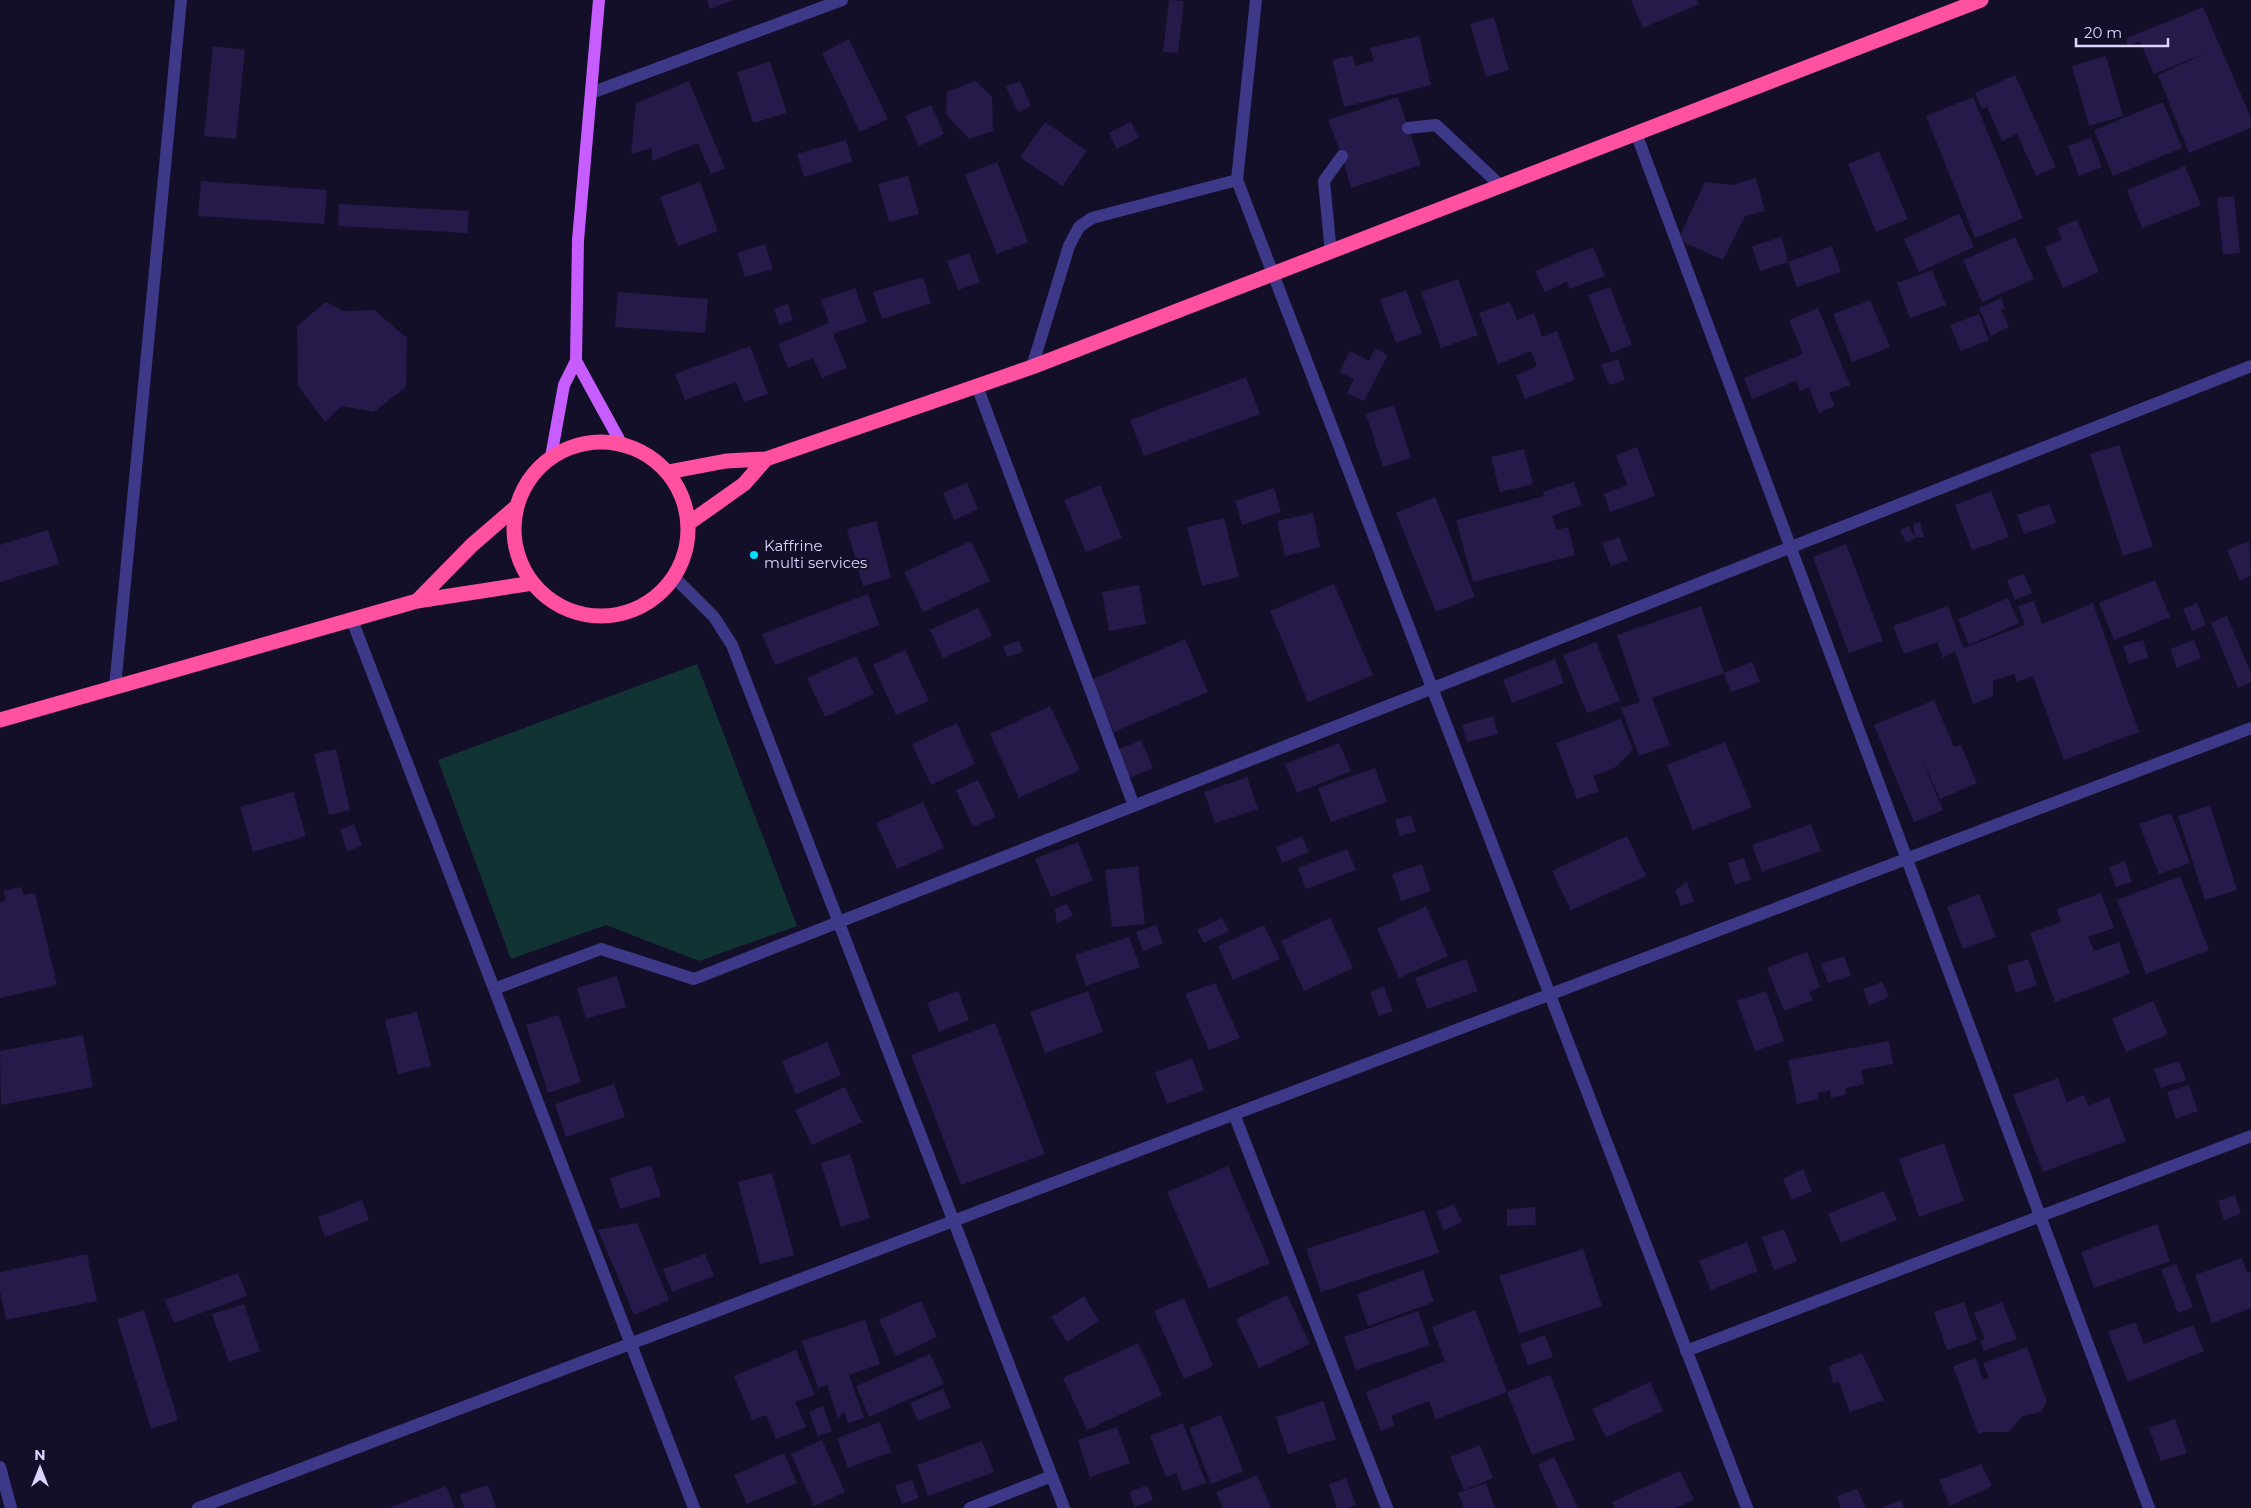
<svg xmlns="http://www.w3.org/2000/svg" width="2251" height="1508" font-family="Montserrat,sans-serif">
	<style>
		.green { fill: #123333 }
		.building { fill: #251a4a }
		.lines { fill: none; stroke-linecap: round; stroke-linejoin: round }
		.lane { stroke: #3e3889; stroke-width: 12 }
		.street { stroke: #3e3889; stroke-width: 12 }
		.primary { stroke: #c75dff; stroke-width: 12 }
		.highway { stroke: #ff519f; stroke-width: 15 }
		.poi-dot { fill: #02deff; stroke: #140f28; stroke-width: 2 }
		.labels { text-anchor: middle; stroke-width: 4.5; stroke-linejoin: round; paint-order: stroke }
		.poi-label { font-size: 15px; fill: #dcd6ff; stroke: #140f28; text-anchor: start }
	</style>
	<rect width="100%" height="100%" fill="#140f28"/>
	<path class="green" d="M697,664L797,926L699,961L606,925L511,959L438,760Z"/>
	<path class="building" d="M707,0H733L710,9Z
		M1169,0L1184,1L1178,53L1163,52Z
		M1631,0H1697L1699,4L1643,28Z
		M2203,7L2251,118V128L2189,153L2158,75L2208,52L2154,74L2140,41L2128,46L2125,39Z
		M1494,17L1509,70L1486,77L1470,24Z
		M1419,36L1431,85L1344,107L1332,60L1353,55L1355,66L1374,61L1370,48Z
		M849,39L888,119L860,132L822,53Z
		M213,46L245,50L236,139L204,136Z
		M2106,56L2123,116L2089,126L2072,66Z
		M770,62L787,113L753,123L737,72Z
		M2015,75L2056,167L2036,176L2017,134L2002,141L1987,107L1982,109L1975,93Z
		M689,81L725,168L711,174L698,143L652,161V148L631,154L636,103Z
		M975,81L992,97L993,131L969,139L946,114L947,92Z
		M1020,81L1031,106L1018,112L1006,87Z
		M1398,97L1421,165L1351,188L1342,156L1328,120Z
		M1973,97L2023,218L1975,238L1926,116Z
		M2163,102L2182,148L2113,176L2094,130Z
		M931,105L944,134L919,146L905,116Z
		M1045,122L1087,151L1062,186L1020,157Z
		M1131,122L1139,138L1117,149L1109,133Z
		M2091,138L2102,167L2079,176L2068,146Z
		M846,140L852,162L804,177L797,154Z
		M1879,151L1908,219L1876,232L1848,164Z
		M997,162L1028,242L997,254L965,175Z
		M2185,166L2201,205L2142,228L2127,190Z
		M908,176L919,214L889,222L878,184Z
		M1756,178L1765,211L1745,216L1723,260L1678,240L1705,182L1732,185Z
		M201,181L327,190L324,224L198,216Z
		M700,182L718,231L678,246L660,197Z
		M2234,196L2240,253L2223,255L2217,198Z
		M339,204L469,211L467,233L338,226Z
		M1959,214L1974,247L1919,272L1904,239Z
		M2077,220L2099,272L2063,288L2045,247L2062,239L2057,228Z
		M1782,237L1788,262L1760,271L1752,246Z
		M2015,237L2034,279L1982,302L1963,260Z
		M765,244L773,269L745,277L737,253Z
		M1832,246L1841,272L1797,287L1788,262Z
		M1593,247L1605,276L1569,289L1567,281L1545,292L1535,271Z
		M969,253L980,282L958,290L947,261Z
		M1932,270L1946,305L1910,318L1897,283Z
		M923,277L931,303L882,319L873,292Z
		M1458,279L1478,335L1441,348L1421,292Z
		M1610,287L1632,345L1611,353L1588,295Z
		M855,288L867,322L833,334L847,368L822,378L813,358L788,368L778,344L829,323L821,300Z
		M1406,290L1422,333L1396,343L1380,300Z
		M618,292L708,299L705,333L615,327Z
		M2001,298L2005,308L2001,310L2009,327L1991,336L1979,308Z
		M1870,300L1890,347L1852,362L1833,314Z
		M326,302L344,311L374,310L407,338L406,387L374,412L342,406L325,422L298,386L297,326Z
		M1510,302L1517,320L1534,313L1542,337L1557,331L1575,380L1525,399L1516,375L1537,366L1531,351L1498,364L1479,313Z
		M788,304L793,320L779,325L774,309Z
		M1818,308L1850,385L1829,393L1835,406L1819,413L1809,387L1800,391L1796,381L1752,399L1744,378L1803,354L1789,320Z
		M1979,314L1989,340L1961,351L1950,325Z
		M750,346L768,394L744,402L736,382L685,400L675,374Z
		M1375,348L1388,355L1364,401L1347,393L1354,379L1339,372L1350,351L1369,361Z
		M1618,359L1625,380L1609,385L1601,365Z
		M1246,377L1260,414L1144,456L1130,420Z
		M1394,405L1411,458L1383,467L1366,414Z
		M2119,445L2153,546L2123,556L2090,454Z
		M1637,447L1655,496L1610,512L1604,494L1627,485L1616,455Z
		M1524,449L1533,484L1500,492L1491,457Z
		M1574,482L1582,505L1552,516L1556,530L1568,527L1575,555L1473,582L1456,520L1544,496L1543,492Z
		M967,483L978,509L954,520L943,493Z
		M1100,485L1122,538L1086,552L1064,500Z
		M1274,488L1281,512L1242,525L1235,501Z
		M1991,491L2009,537L1972,550L1955,505Z
		M1435,497L1475,597L1436,612L1396,513Z
		M2049,504L2056,523L2024,534L2017,515Z
		M1313,513L1320,547L1285,556L1277,521Z
		M1224,518L1239,577L1202,586L1187,527Z
		M876,521L891,578L863,586L847,529Z
		M1920,522L1924,537L1915,538L1906,543L1900,530L1909,526L1915,538L1913,524Z
		M48,530L59,564L0,582V545Z
		M1619,537L1628,560L1611,566L1602,543Z
		M971,541L990,581L923,612L904,572Z
		M2249,541L2251,576L2240,581L2227,550Z
		M1846,544L1883,641L1849,653L1813,557Z
		M2024,574L2032,593L2015,600L2007,580Z
		M2155,580L2170,617L2114,640L2099,603Z
		M1334,584L1373,675L1308,702L1270,611Z
		M1139,585L1146,624L1109,631L1102,592Z
		M868,594L879,625L775,665L762,634Z
		M2008,598L2019,623L1969,645L1958,619Z
		M2034,601L2042,624L2093,603L2139,732L2064,760L2033,676L2017,682L2014,674L1993,681V696L1973,704L1955,651L1943,658L1937,642L1904,654L1893,626L1948,606L1963,648L2025,625L2018,606Z
		M2197,603L2206,625L2192,631L2183,609Z
		M1701,606L1724,673L1652,698L1670,745L1639,756L1621,708L1640,702L1617,635Z
		M978,608L992,636L943,658L930,630Z
		M2227,616L2251,673V682L2238,688L2211,623Z
		M1185,639L1208,692L1114,732L1091,680Z
		M2143,640L2148,658L2129,664L2123,646Z
		M2194,640L2201,658L2177,668L2170,649Z
		M1019,641L1023,652L1007,657L1003,646Z
		M1596,642L1620,701L1587,713L1563,655Z
		M905,650L929,701L896,715L873,665Z
		M856,656L874,694L825,717L807,678Z
		M1555,659L1564,683L1512,703L1503,680Z
		M1752,662L1760,682L1731,692L1724,673Z
		M1934,700L1954,747L1961,745L1977,783L1940,799L1918,750L1943,810L1914,822L1874,725Z
		M1050,706L1080,770L1019,798L990,734Z
		M1493,716L1498,734L1467,742L1462,725Z
		M1621,719L1633,750L1614,768L1593,776L1599,791L1577,799L1556,743Z
		M957,723L975,764L931,785L912,744Z
		M1141,740L1153,768L1129,778L1117,750Z
		M1725,742L1752,807L1693,830L1667,765Z
		M1339,743L1351,771L1297,793L1285,764Z
		M336,749L350,810L329,815L314,754Z
		M1375,768L1387,802L1331,822L1318,788Z
		M1247,777L1258,809L1215,823L1204,792Z
		M978,780L996,817L973,827L956,790Z
		M293,792L306,836L253,852L240,807Z
		M923,802L944,848L897,869L876,823Z
		M2210,805L2237,890L2205,900L2178,816Z
		M2171,813L2190,863L2159,874L2139,824Z
		M1411,815L1416,831L1400,836L1395,820Z
		M354,824L362,846L347,851L340,830Z
		M1811,824L1821,851L1762,872L1752,845Z
		M1302,836L1309,852L1282,863L1276,847Z
		M1627,836L1646,876L1571,910L1552,871Z
		M1078,842L1093,880L1051,897L1035,859Z
		M1347,849L1356,870L1306,889L1298,868Z
		M1744,858L1751,879L1735,885L1728,863Z
		M2125,861L2132,882L2116,887L2109,867Z
		M1422,864L1431,891L1401,901L1392,874Z
		M1138,866L1145,924L1112,927L1105,870Z
		M2180,876L2209,950L2146,974L2117,900Z
		M1687,882L1694,902L1681,906L1675,890Z
		M21,887L24,895L35,893L57,985L0,998V902L6,901L3,891Z
		M2101,893L2114,928L2088,937L2094,951L2119,942L2130,974L2055,1002L2030,933L2061,922L2057,909Z
		M1979,894L1996,937L1963,949L1947,907Z
		M1067,904L1073,916L1057,923L1055,909Z
		M1426,906L1448,956L1399,978L1377,929Z
		M1222,918L1229,931L1204,943L1197,930Z
		M1330,918L1353,968L1304,991L1281,941Z
		M1156,925L1163,943L1143,951L1136,932Z
		M1264,925L1280,959L1233,980L1218,946Z
		M1129,937L1140,967L1086,986L1075,955Z
		M1807,952L1820,987L1809,992L1813,1000L1784,1011L1767,968Z
		M1844,956L1851,976L1828,983L1821,964Z
		M1466,959L1478,991L1427,1009L1415,978Z
		M2028,959L2037,985L2016,993L2007,966Z
		M617,976L626,1007L586,1019L577,988Z
		M1882,982L1889,997L1869,1005L1863,989Z
		M1215,983L1240,1038L1209,1050L1185,994Z
		M1384,987L1393,1011L1379,1016L1370,992Z
		M958,991L969,1020L939,1032L927,1003Z
		M1088,991L1103,1032L1045,1053L1030,1012Z
		M1766,991L1784,1041L1755,1051L1737,1001Z
		M2153,1001L2168,1034L2126,1052L2112,1019Z
		M417,1012L431,1066L398,1074L385,1020Z
		M559,1015L581,1082L548,1093L526,1025Z
		M995,1023L1045,1154L961,1185L911,1055Z
		M83,1035L93,1087L1,1105L0,1051Z
		M1889,1041L1893,1064L1861,1070L1864,1084L1846,1088L1845,1095L1831,1098L1830,1090L1817,1093L1819,1099L1797,1104L1788,1060Z
		M827,1042L841,1075L796,1094L782,1061Z
		M1192,1059L1204,1090L1167,1104L1155,1072Z
		M2179,1061L2186,1080L2161,1088L2154,1069Z
		M2058,1078L2067,1102L2084,1095L2088,1106L2109,1097L2126,1141L2043,1172L2013,1095Z
		M614,1084L625,1117L566,1137L555,1104Z
		M2189,1085L2198,1111L2176,1119L2167,1092Z
		M845,1087L862,1122L812,1145L795,1110Z
		M1944,1143L1964,1201L1919,1217L1899,1159Z
		M850,1154L870,1218L841,1227L821,1163Z
		M651,1165L661,1196L620,1209L610,1178Z
		M1228,1166L1270,1263L1209,1289L1167,1192Z
		M1803,1169L1812,1191L1792,1200L1783,1179Z
		M772,1173L794,1255L760,1264L738,1182Z
		M1884,1191L1897,1220L1841,1243L1828,1214Z
		M2235,1195L2241,1214L2224,1220L2218,1201Z
		M362,1200L369,1220L325,1237L318,1217Z
		M1454,1204L1462,1222L1444,1230L1436,1212Z
		M1535,1207L1536,1225L1507,1226V1209Z
		M1424,1210L1439,1253L1321,1292L1306,1249Z
		M637,1223L669,1300L634,1315L598,1230Z
		M2157,1224L2170,1261L2094,1288L2081,1252Z
		M1784,1229L1797,1261L1774,1270L1762,1237Z
		M1747,1242L1758,1271L1711,1290L1699,1261Z
		M1583,1249L1602,1306L1519,1334L1499,1276Z
		M87,1254L97,1301L6,1320L0,1291V1272Z
		M705,1254L714,1276L672,1292L663,1269Z
		M2242,1258L2247,1273L2251,1272V1308L2212,1323L2195,1275Z
		M2176,1264L2193,1307L2178,1313L2161,1270Z
		M1423,1270L1434,1302L1368,1326L1357,1294Z
		M238,1273L247,1296L174,1323L165,1300Z
		M1287,1295L1310,1344L1259,1368L1236,1319Z
		M1084,1296L1099,1321L1067,1342L1051,1317Z
		M1184,1298L1213,1366L1184,1379L1154,1311Z
		M921,1301L937,1337L896,1356L879,1320Z
		M1964,1302L1977,1340L1947,1350L1934,1312Z
		M2002,1302L2017,1339L1984,1351L1980,1341L1985,1339L1974,1313Z
		M244,1304L260,1351L229,1362L212,1314Z
		M144,1310L178,1420L151,1429L117,1319Z
		M1475,1310L1507,1392L1436,1419L1429,1401L1391,1416L1394,1425L1381,1431L1366,1392L1445,1361L1432,1327Z
		M1418,1311L1430,1345L1356,1370L1344,1337Z
		M865,1320L880,1364L849,1375L864,1418L848,1423L844,1412L838,1419L827,1385L818,1388L802,1341Z
		M2135,1322L2144,1344L2193,1325L2204,1351L2128,1382L2108,1332Z
		M1545,1335L1553,1357L1528,1365L1520,1344Z
		M1138,1343L1162,1395L1087,1430L1063,1378Z
		M2027,1347L2047,1402L2041,1412L2023,1416L2009,1432H1984L1978,1434L1953,1366L1976,1358L1983,1380L1989,1378L1983,1363Z
		M796,1350L815,1395L795,1402L806,1427L776,1439L766,1415L752,1420L734,1376Z
		M1862,1353L1884,1400L1850,1412L1839,1382L1833,1384L1829,1366Z
		M930,1354L944,1384L869,1417L856,1386Z
		M1550,1375L1575,1439L1532,1455L1507,1392Z
		M1650,1382L1663,1411L1606,1437L1592,1409Z
		M943,1389L951,1407L918,1421L910,1403Z
		M1323,1401L1336,1439L1288,1454L1276,1417Z
		M823,1406L832,1431L818,1436L809,1412Z
		M1221,1415L1243,1471L1211,1484L1189,1428Z
		M2175,1419L2187,1453L2161,1461L2149,1428Z
		M880,1422L891,1452L848,1468L837,1438Z
		M1183,1423L1206,1483L1183,1491L1176,1473L1166,1477L1150,1436Z
		M1117,1427L1130,1463L1090,1477L1078,1440Z
		M822,1440L845,1492L814,1506L791,1454Z
		M982,1441L994,1472L928,1496L917,1465Z
		M1480,1445L1493,1478L1464,1490L1450,1457Z
		M784,1453L797,1483L747,1504L734,1475Z
		M1554,1457L1578,1508H1558L1538,1465Z
		M1981,1464L1992,1486L1950,1506L1939,1480Z
		M1680,1471L1694,1500L1675,1508H1615L1612,1502Z
		M1257,1475L1271,1508H1223L1216,1492Z
		M1346,1478L1356,1505L1348,1508H1337L1329,1484Z
		M912,1480L919,1498L902,1504L895,1486Z
		M1486,1483L1495,1508H1464L1458,1493Z
		M488,1485L496,1508H464L460,1494Z
		M1147,1485L1153,1500L1135,1507L1129,1492Z
		M446,1486L455,1508H389Z
		M1857,1489L1866,1508H1841L1837,1496Z
		M1901,1500L1904,1508H1881Z"/>
	<g class="lines">
		<path class="lane" d="M1408,128L1436,125L1501,186
			M1331,253L1324,181L1342,156
			M1032,367L1069,246L1079,227L1092,218L1237,180"/>
		<path class="street" d="M1256,0L1237,180L1747,1508
			M591,93L842,0
			M1636,133L2149,1508
			M977,386L1134,806
			M674,577L714,617L732,645L1064,1508
			M352,620L694,1508
			M115,687L181,0
			M494,989L601,949L694,979L2251,366
			M1234,1114L1387,1508
			M1686,1351L2251,1136
			M0,1467L11,1508
			M198,1508L2251,728
			M970,1508L1052,1476"/>
		<path class="primary" d="M576,361L621,443
			M551,457L564,385L576,361L578,240L599,0"/>
		<path class="highway" d="M514 529a87 87 0 1 1 174 0a87 87 0 1 1-174 0Z
			M668,472L726,461L766,459L1032,367L1981,0
			M689,523L744,484L766,459
			M417,601L472,545L516,507
			M0,720L417,601L533,583"/>
	</g>
	<circle class="poi-dot" cx="754" cy="555" r="5"/>
	<g class="labels">
		<g class="poi-label">
			<text x="764" y="551">Kaffrine<tspan x="764" dy="17">multi services</tspan></text>
		</g>
	</g>
	<g transform="translate(40 1468)" stroke="#140f28" stroke-width="4" paint-order="stroke">
	<path d="M0-4L9 19L0 12L-9 19Z" fill="#dcd6ff"/>
	<text y="-8" font-size="14" font-weight="bold" text-anchor="middle" fill="#dcd6ff">N</text>
	</g>
	<path d="M2076 38v8h92v-8" fill="none" stroke="#dcd6ff" stroke-width="2.5"/>
	<text x="2084" y="38" font-size="15" fill="#dcd6ff" stroke="#140f28" stroke-width="4" paint-order="stroke">20 m</text>
</svg>
